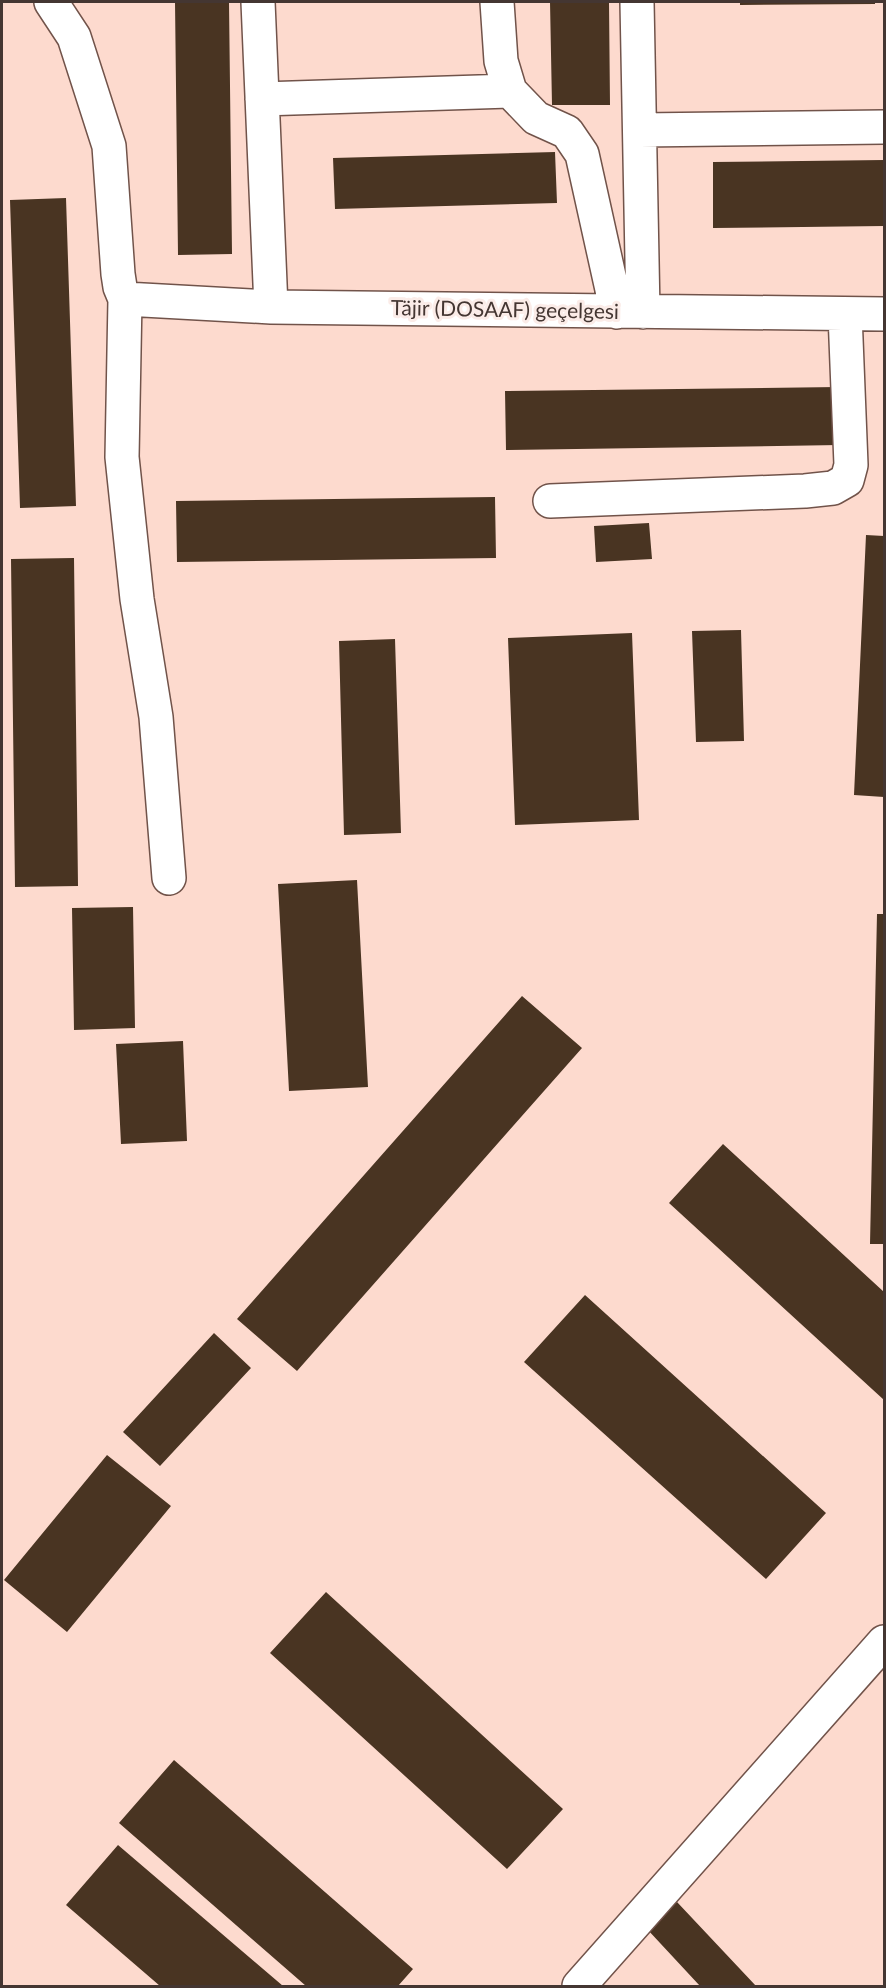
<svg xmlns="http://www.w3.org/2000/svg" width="886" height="1988" font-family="Lato,sans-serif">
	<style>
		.building { fill: #493422 }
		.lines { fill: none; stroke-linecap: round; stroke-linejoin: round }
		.minor-casing { stroke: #71534a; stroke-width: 36 }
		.minor { stroke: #fff; stroke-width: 33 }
		.labels { text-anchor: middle; stroke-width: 6; stroke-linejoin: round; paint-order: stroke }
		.street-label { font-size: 21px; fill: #443632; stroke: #fbece8 }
	</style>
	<rect width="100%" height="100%" fill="#fddace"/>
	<path class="building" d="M175,2H229L232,254L178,255Z
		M550,2H609L610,105H552Z
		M740,2H875V4L740,5Z
		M555,152L557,203L335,209L333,158Z
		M884,160V226L713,228V162Z
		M66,198L76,506L20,508L10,200Z
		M838,387L839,445L506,450L505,391Z
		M495,497L496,558L177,562L176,501Z
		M649,523L652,559L596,562L594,526Z
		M866,535L884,536V797L854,795Z
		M74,558L78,886L15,887L11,559Z
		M741,630L744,741L696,742L692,631Z
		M632,633L639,820L515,825L508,638Z
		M395,639L401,833L344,835L339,641Z
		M357,880L368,1087L289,1091L278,884Z
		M133,907L135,1028L74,1030L72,908Z
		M877,914H884V1244H870Z
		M522,996L582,1048L297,1371L237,1319Z
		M183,1041L187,1141L121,1144L116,1044Z
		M723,1144L884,1292V1400L669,1203Z
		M585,1295L826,1513L766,1579L524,1362Z
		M214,1333L251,1368L160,1466L123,1432Z
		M107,1455L171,1506L67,1632L4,1580Z
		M326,1592L563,1809L507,1869L270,1653Z
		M174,1760L413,1969L398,1986H306L119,1823Z
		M118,1845L283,1986H160L66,1905Z
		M677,1902L756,1986H700L647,1929Z"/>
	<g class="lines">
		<defs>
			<path id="minor" d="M51,2L74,37L109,146L118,274L120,287L125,299L122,457L137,599L156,717L169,878
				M258,2L271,307
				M497,2L501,61L510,91L536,118L567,132L582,154L617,312
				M637,2L643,312
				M262,99L510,91
				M640,130L884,127
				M125,299L271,307L884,314
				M550,501L805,491L833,488L847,480L851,465L845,314
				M579,1986L884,1642"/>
		</defs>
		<use href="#minor" class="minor-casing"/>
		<use href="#minor" class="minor"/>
	</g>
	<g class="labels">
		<g class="street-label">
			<text transform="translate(505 310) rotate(1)" y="7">Täjir (DOSAAF) geçelgesi</text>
		</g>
	</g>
	<rect width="886" height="1988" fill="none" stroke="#443632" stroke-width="6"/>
</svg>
